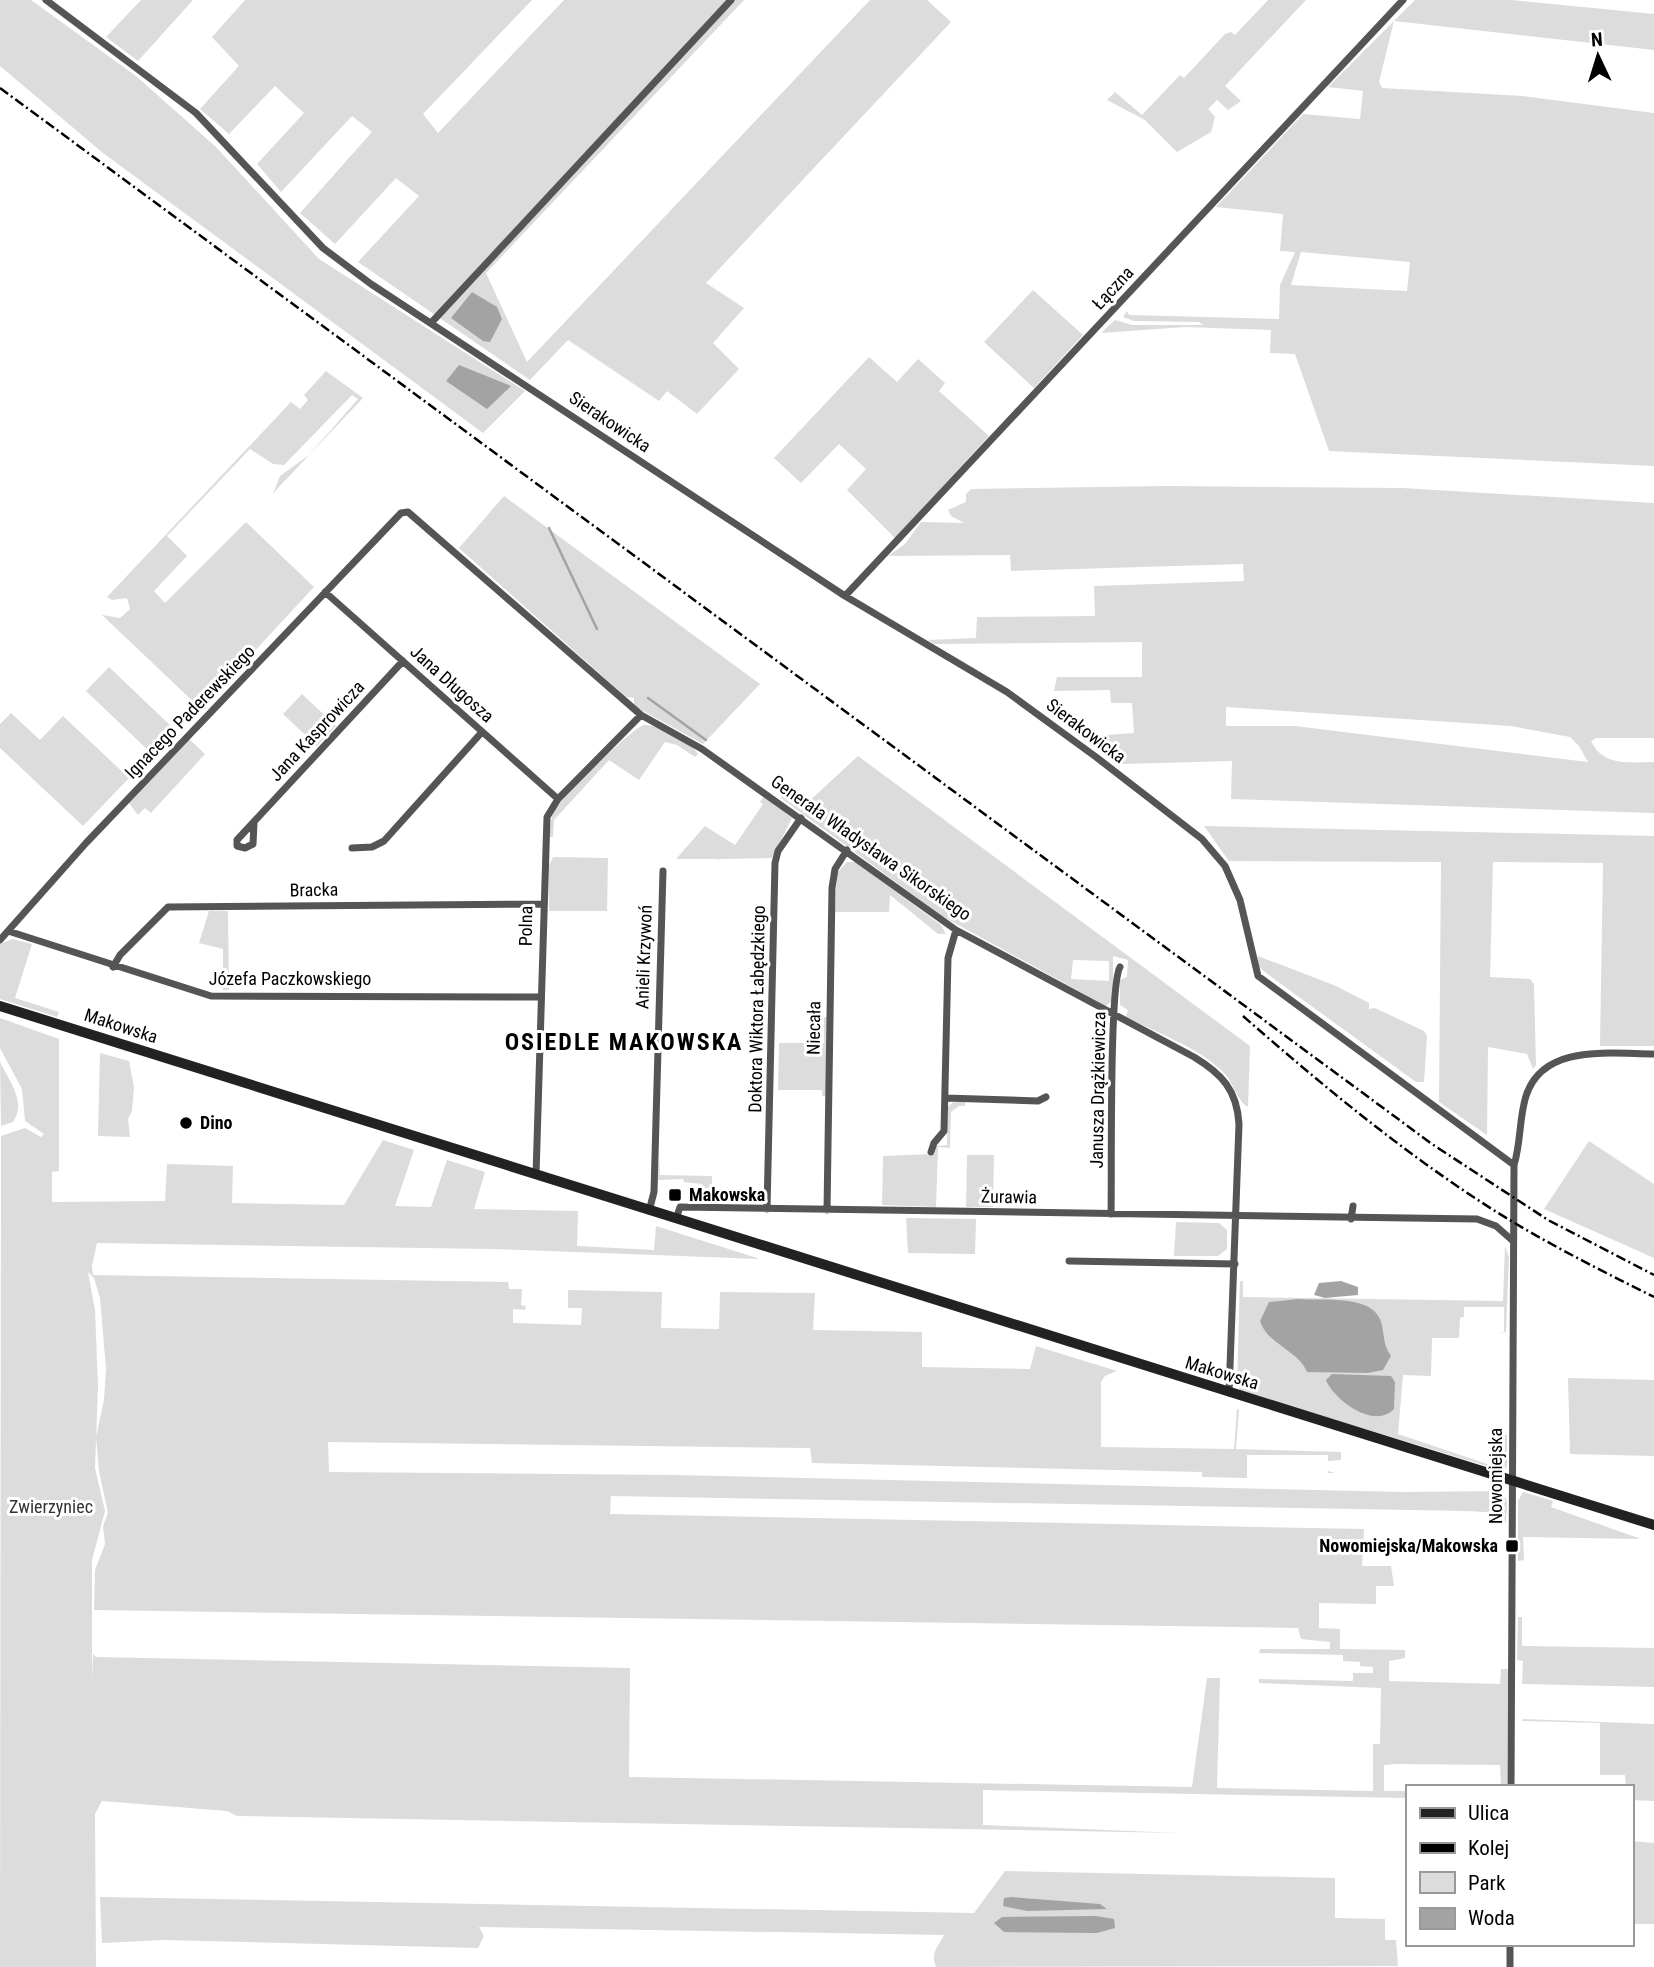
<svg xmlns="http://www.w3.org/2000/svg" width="1654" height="1967" font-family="'Roboto Condensed',sans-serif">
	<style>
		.green { fill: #dcdcdc; fill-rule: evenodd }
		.water { fill: #a3a3a3 }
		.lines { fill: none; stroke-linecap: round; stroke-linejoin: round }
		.stream { stroke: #a3a3a3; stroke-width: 2.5 }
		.street { stroke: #555; stroke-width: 7 }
		.secondary { stroke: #222; stroke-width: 10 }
		.rail { stroke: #000; stroke-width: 2.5; stroke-dasharray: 10 3.5 2 3.5; stroke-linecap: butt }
		.poi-dot { fill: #000; stroke: #fff; stroke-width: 2.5 }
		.labels { text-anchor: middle; stroke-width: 6; stroke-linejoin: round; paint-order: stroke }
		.street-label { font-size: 18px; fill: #000; stroke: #fff }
		.poi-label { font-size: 18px; font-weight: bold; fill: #000; stroke: #fff; text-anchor: start }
		.park-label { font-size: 18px; fill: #333; stroke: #fff }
		.district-label { font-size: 24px; font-weight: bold; letter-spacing: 2px; fill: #000; stroke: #fff }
	</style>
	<rect width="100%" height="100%" fill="#fff"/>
	<path class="green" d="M0,0H31L136,76L216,147L319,259L525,391L483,433L103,153L0,66Z
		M141,0H193L138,61L106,37Z
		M245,0H532L423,114L438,133L564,0H744L486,273L527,362L870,0H927L951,22L706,283L744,308L713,343L739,369L697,414L667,391L659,401L568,340L530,380L358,262L419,196L396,178L335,244L300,213L372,132L352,116L281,192L257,164L304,113L275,86L229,134L200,109L239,66L212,37Z
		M1268,0H1306L1225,86L1241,101L1228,110L1217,100L1208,109L1215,117L1211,132L1177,152L1145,120L1107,100L1115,92L1142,115L1180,75L1184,78L1225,34L1231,32L1235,35Z
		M1415,0H1512L1654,14V50L1394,21L1379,82L1382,88L1523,96L1654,113V466L1329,451L1295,354L1270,353L1271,330L1185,327L1101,333L1115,320L1132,325H1203L1199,322L1134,321L1123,317L1127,311L1129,315L1279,319L1280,285L1295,252L1280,251L1283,214L1216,207L1303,114L1360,119L1363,91L1328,87ZM1301,252L1410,262L1407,291L1291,285Z
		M1033,290L1083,335L1034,388L984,342Z
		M869,357L897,382L918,359L945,383L939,391L989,436L895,538L847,490L866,469L839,444L801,483L774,458Z
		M326,371L363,398L277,489L273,494L280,476L309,455L358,399L352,395L284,465L273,464L250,449L167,536L187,556L154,591L165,603L246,522L314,587L201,709L102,615L120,618L130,609L127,598L112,600L107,597L291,402L300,409L308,400L304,395Z
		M1166,486L1402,488L1654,503V738H1596L1591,741C1603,767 1630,762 1654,762V813L1231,799L1232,761L1123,764L1079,737L1134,733L1132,703H1111L1110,690L1054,691L1057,677H1142V642L934,644L928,640L976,638L977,617L1095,616L1094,586L1244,581L1243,564L1011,571L1010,555L888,556L905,544L921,522L964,523L951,516L948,510L966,502V494L971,489ZM1226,707L1511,726L1570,737L1579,746L1588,762L1295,726H1226Z
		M504,496L760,684L703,744L634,706V698L626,697L459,548Z
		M109,667L174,729L151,753L86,691Z
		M302,694L336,726L317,746L283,714Z
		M11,713L40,740L63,716L129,778L83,826L0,748V724Z
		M644,725C659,724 692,742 698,754L695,757L677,745L665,742L639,780L609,760L554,820L553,837H550C550,827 550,818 555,809C564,796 632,728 644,725Z
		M189,739L205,754L151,813L145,808L138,815L128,802Z
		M858,756L1250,1046L1248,1107C1236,1100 1234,1082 1223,1072C1198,1047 1157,1033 1126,1017L1128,1010L1120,1005V980L1127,977L1128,960L1113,956V1000L1106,1006L942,916L781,798L783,791L804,806ZM1073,960L1109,961V981L1071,979Z
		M764,796L792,818L772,858L719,859L718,862V859H676L705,826L735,845L763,804L760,802Z
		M1204,826L1654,836V1046H1600L1603,863L1493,862L1490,977L1530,979L1534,984L1536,1065L1533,1069L1527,1054L1488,1047L1487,1135L1439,1102L1441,862L1229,861Z
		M553,857L608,858L607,911H549V866Z
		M847,862H856L941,925L946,934H938L890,895L889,912H835L837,873Z
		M209,911H228L229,990H223V949L199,943Z
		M12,939L32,944L15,998L59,1012L57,1017L0,999V944Z
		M1258,956L1336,986L1369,1003V1009L1375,1008L1424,1031L1427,1036L1424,1082H1416L1266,973L1258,966Z
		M824,1017H827L826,1096H822V1090H778L779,1043H824Z
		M0,1018L59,1039V1171L52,1172V1202L165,1201L167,1164L233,1166L232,1203L344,1205L383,1140L414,1150L395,1206L431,1207L447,1160L485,1172L474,1209L578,1211L577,1246L654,1250L656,1226L760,1259L493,1249L97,1243L92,1266L93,1275L508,1282L509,1289H522L521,1305L526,1306L525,1310L513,1309V1323L581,1325L582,1308H568V1290L662,1292L661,1328L719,1329L720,1292L815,1293L813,1330L922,1332V1367L1030,1369L1036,1346L1117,1371L1105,1376L1101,1382V1447L1234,1449L1237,1409L1239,1410L1236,1449L1341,1452V1460L1328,1461V1471L1335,1473H1328V1455H1247V1478L1202,1477V1472L812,1463L810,1448L328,1442L329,1472L675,1475L1404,1492L1503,1491L1507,1502L1506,1523H1502V1513L1467,1511L611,1496L610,1514L1364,1529L1362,1566H1391L1394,1586H1376V1604L1319,1603V1628L1340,1629V1649L1405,1650V1658L1389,1661V1681L1500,1684L1501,1669H1508L1507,1786H1501L1500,1765L1396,1764L1384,1765V1791H1407V1798L983,1790V1825L1179,1833L237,1816L227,1811L102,1801L95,1814L96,1967H0L1,1136L25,1128L41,1137L44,1134L25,1121L22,1089L0,1048ZM88,1272L94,1278L100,1298L106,1368L104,1400L96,1437L99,1471L108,1513L103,1526L105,1544L95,1570L94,1610L1298,1628L1301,1639L1330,1642V1649H1260L1259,1653L1343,1655V1661L1360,1662V1666L1373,1667V1673H1353V1681L1259,1679V1683L1381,1688L1380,1744H1373V1791L1217,1788L1220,1678H1207L1192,1787L629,1777L630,1668L96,1657L93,1654L92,1680V1560L105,1511L95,1468L98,1386L95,1310Z
		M100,1053L129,1061L134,1087L132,1111L128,1119L130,1137L98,1136Z
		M0,1062C9,1080 27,1103 13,1122L1,1126Z
		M953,1102H965V1106H959L951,1112L950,1148L938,1147L936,1207L882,1205L883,1156L935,1154L936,1146L947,1145L948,1107Z
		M1589,1141L1654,1184V1258L1544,1209Z
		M967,1155H994L993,1207H966Z
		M659,1156L660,1175L712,1176V1204L701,1188L702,1184L684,1182L683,1179L658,1180Z
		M906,1218L976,1219L975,1254L908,1253Z
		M1176,1222L1219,1223L1227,1230V1249L1218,1256H1174Z
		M1505,1246L1509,1257L1506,1332L1497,1334L1504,1332V1307H1464V1317L1460,1318L1459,1338H1432L1431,1376L1403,1375L1398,1434L1502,1469L1503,1435H1507V1467L1503,1471L1241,1391L1237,1385L1240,1281H1243V1297L1503,1301Z
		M1568,1378L1654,1380V1456L1570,1454Z
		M1523,1492L1553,1501L1551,1507L1641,1539L1523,1537L1524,1560L1518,1561V1501Z
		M1518,1617H1522V1646L1654,1648V1687L1522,1684L1523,1661L1517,1660Z
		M1523,1719L1654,1724V1801L1631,1800V1787H1626L1625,1775H1600V1723L1522,1721Z
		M1631,1841L1654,1843V1924H1631Z
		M1005,1871L1335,1878V1918L1385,1919V1940H1396L1398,1966L936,1967C930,1953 938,1947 944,1935L479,1927L484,1936L478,1948L163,1940L102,1943L100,1897L974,1913Z"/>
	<path class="water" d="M472,292L497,307L502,319L490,342L483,341L451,318Z
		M459,365L511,386L487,409L446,381Z
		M1341,1281L1358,1287V1295L1325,1298L1314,1295L1319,1283Z
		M1298,1299C1320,1301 1369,1294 1380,1319C1385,1332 1382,1344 1391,1356L1383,1370L1368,1373L1307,1372C1298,1350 1267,1344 1260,1321L1269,1302Z
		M1332,1374L1391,1376L1395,1382L1394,1409C1374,1430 1334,1400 1326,1380Z
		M1011,1897L1100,1904L1107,1909L1027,1911L1003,1906L1004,1898Z
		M1096,1916L1114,1919L1115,1928L1097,1933L1004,1932L994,1923L1002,1917Z"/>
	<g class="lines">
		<path class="stream" d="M549,528L597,629
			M648,698L706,740"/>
		<path class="street" d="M46,0L196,113L323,248L371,284L845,596L1007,692L1096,757L1202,839L1225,866L1240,900L1258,976L1514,1165
			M431,323L731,0
			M325,592L558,799
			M845,596L1403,0
			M254,823L253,844L245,848L237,846V840L403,661
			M352,848L372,847L384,841L482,732
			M8,931L211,996L540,997
			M0,940L86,843L401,513L408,512L641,715L702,749L956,930L1194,1057C1222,1074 1237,1090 1239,1124L1229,1393
			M113,967L120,955L168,907L543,904
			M945,1098L1038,1101L1046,1097
			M931,1152L934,1143L944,1131L948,958L956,930
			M536,1175L547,817L558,799L641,715
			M767,1209L775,863L778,851L801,818
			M827,1210L832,888L835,869L847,850
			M649,1211L654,1192L663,871
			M1111,1214C1112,1178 1109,985 1120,967
			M676,1219L680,1207L1477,1219L1496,1226L1513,1241
			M1351,1219L1353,1206
			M1069,1261L1235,1264
			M1511,1787L1514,1165C1521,1143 1519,1118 1526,1096C1543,1043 1611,1054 1654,1054
			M1510,1967V1944"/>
		<path class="secondary" d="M0,1006L1654,1525"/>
		<path class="rail" d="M0,88L1432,1144L1548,1220L1654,1275
			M1243,1016C1323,1086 1405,1154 1495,1211C1546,1243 1600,1270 1654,1297"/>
	</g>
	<g class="poi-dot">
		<circle cx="186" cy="1123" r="7"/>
		<rect x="668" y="1188" width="14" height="14" rx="3.5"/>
		<rect x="1505" y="1539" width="14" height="14" rx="3.5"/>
	</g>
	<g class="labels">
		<g class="street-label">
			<text transform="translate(1113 288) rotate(-47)" y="6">Łączna</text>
			<text transform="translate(610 422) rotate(34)" y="6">Sierakowicka</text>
			<text transform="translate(452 684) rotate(42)" y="6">Jana Długosza</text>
			<text transform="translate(190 712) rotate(-46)" y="6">Ignacego Paderewskiego</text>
			<text transform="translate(317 731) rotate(-47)" y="6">Jana Kasprowicza</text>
			<text transform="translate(1086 731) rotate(37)" y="6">Sierakowicka</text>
			<text transform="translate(871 848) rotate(35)" y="6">Generała Władysława Sikorskiego</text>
			<text transform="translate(314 890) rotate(-1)" y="6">Bracka</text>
			<text transform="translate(526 926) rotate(-89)" y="6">Polna</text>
			<text transform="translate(644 957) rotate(-88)" y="6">Anieli Krzywoń</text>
			<text x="290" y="985">Józefa Paczkowskiego</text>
			<text transform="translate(757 1009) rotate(-89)" y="6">Doktora Wiktora Łabędzkiego</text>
			<text transform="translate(121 1026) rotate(18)" y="6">Makowska</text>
			<text transform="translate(814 1028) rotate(-89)" y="6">Niecała</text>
			<text transform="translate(1098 1090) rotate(-89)" y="6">Janusza Drążkiewicza</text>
			<text transform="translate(1009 1197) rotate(1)" y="6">Żurawia</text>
			<text transform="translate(1222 1373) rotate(17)" y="6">Makowska</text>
			<text transform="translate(1496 1476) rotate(-90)" y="6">Nowomiejska</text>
		</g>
		<g class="poi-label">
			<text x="200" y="1129">Dino</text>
			<text x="689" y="1201">Makowska</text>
			<text x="1498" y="1552" text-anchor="end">Nowomiejska/Makowska</text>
		</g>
		<g class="park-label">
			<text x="51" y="1513">Zwierzyniec</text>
		</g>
		<g class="district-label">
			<text x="624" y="1050">OSIEDLE MAKOWSKA</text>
		</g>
	</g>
	<rect x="1406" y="1785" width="228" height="161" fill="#ffffff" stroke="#999999" stroke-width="2"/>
	<rect x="1420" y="1808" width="35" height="10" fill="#222222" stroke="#999999" stroke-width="2"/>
	<text x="1468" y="1820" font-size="21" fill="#000000">Ulica</text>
	<rect x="1420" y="1843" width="35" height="10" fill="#000000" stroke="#999999" stroke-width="2"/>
	<text x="1468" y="1855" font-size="21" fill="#000000">Kolej</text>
	<rect x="1420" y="1872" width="35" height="21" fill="#dcdcdc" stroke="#999999" stroke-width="2"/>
	<text x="1468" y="1890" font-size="21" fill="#000000">Park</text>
	<rect x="1420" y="1908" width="35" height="21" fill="#a3a3a3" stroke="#999999" stroke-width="2"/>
	<text x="1468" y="1925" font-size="21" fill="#000000">Woda</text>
	<g transform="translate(1598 56) rotate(356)" stroke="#ffffff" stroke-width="5" paint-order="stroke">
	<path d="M0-5L12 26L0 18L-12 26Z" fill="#000000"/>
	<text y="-10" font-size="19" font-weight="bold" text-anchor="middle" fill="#000000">N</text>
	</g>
</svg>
